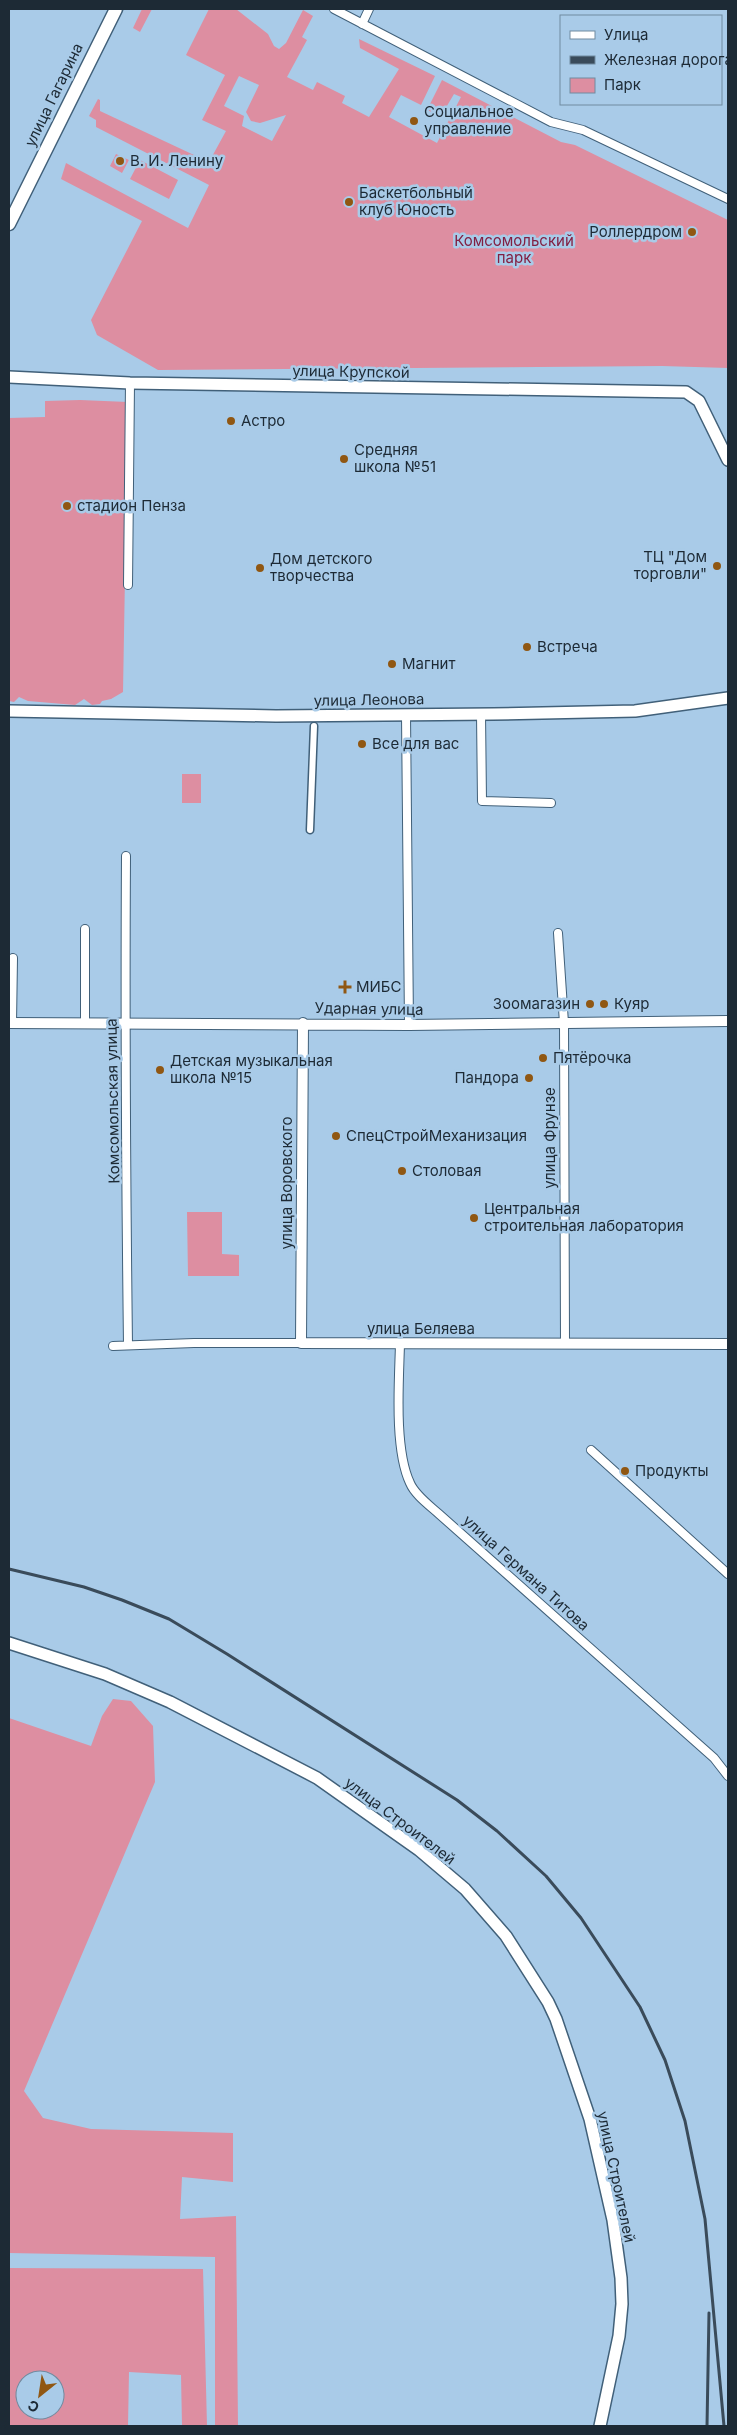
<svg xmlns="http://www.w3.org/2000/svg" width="737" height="2435" font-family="Inter,sans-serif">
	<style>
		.green { fill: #dd8ea1; fill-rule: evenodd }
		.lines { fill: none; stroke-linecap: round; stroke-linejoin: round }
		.pedestrian-casing { stroke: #416079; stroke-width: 9 }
		.minor-casing { stroke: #416079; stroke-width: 10 }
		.tertiary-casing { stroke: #416079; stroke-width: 12 }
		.secondary-casing { stroke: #416079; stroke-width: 14 }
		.primary-casing { stroke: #416079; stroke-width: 15 }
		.pedestrian { stroke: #fff; stroke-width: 6 }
		.minor { stroke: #fff; stroke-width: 8 }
		.tertiary { stroke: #fff; stroke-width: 10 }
		.secondary { stroke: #fff; stroke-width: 11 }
		.primary { stroke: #fff; stroke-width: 12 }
		.rail { stroke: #3a4b5a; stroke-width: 3 }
		.poi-dot { fill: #905712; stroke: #a9cbe8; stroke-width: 2 }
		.labels { text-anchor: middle; stroke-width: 5; stroke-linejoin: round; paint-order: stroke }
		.street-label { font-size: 15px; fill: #1d2a35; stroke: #a9cbe8 }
		.poi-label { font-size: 15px; fill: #1d2a35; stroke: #a9cbe8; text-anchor: start }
		.park-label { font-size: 15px; fill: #821f42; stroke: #a9cbe8 }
	</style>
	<rect width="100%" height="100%" fill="#a9cbe8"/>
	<path class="green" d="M142,9H152L140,32L133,28Z
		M209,9H236L268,34L274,46L279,49L286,43L303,10L313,16L302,37L307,40L287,77L313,90L317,82L345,96L342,103L369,117L399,69L360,48L359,39L435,76L421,105L401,95L389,117L437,143L461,97L454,94L441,116L427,110L442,80L561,142L575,145L728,220V368L662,366L158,370L97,335L91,320L142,221L61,179L66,163L188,228L209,185L96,127V120L89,116L98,99L100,100V111L209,162L226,131L202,120L225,75L186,55ZM239,76L259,85L246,112L251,121L260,123L286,115L272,141L242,126L244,116L224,106Z
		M116,154L129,160L122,173L110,166Z
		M140,160L178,180L169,199L130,179Z
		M80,400L128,402L123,692L111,699L102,701L100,704L92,705L84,699L75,705L28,701L19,697L14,702L9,701V418L45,417V401Z
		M182,774H201V803H182Z
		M187,1212H222V1254L239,1255V1276H188Z
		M113,1699L131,1701L153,1726L155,1782L24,2091L43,2118L91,2129L233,2133V2182L182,2177L180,2219L236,2216L238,2426H215V2257L9,2253V1718L91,1746L102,1716Z
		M9,2268L203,2269L207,2426H182L181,2375L129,2372L128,2426H9ZM25,2380H55V2410H25Z"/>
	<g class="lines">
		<defs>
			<path id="pedestrian" d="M310,830L314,726"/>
			<path id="minor" d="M334,9L551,122L583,130L728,199
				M362,24L369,9
				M128,585L130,383
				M481,714L482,801L551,803
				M406,715L409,1025
				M126,856C125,1019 126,1182 128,1345
				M85,929V1023
				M558,933L564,1023L565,1343
				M12,1023L13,958
				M400,1344C399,1382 394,1449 410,1483C415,1495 429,1505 439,1514L714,1758L728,1776
				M113,1346L194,1343H301
				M591,1450L728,1574"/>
			<path id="tertiary" d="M9,1023L409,1025L728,1021
				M303,1023L301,1343L728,1344"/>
			<path id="secondary" d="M9,377L130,383L686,392L699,401L728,460
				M9,711L276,716L493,714L635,711L728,698
				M9,1643L105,1674L170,1702L317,1778L419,1850L465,1889L506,1936L548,2002L556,2019L590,2119L613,2220L621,2278L622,2304L619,2336L600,2426"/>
			<path id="primary" d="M9,224L116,9"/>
		</defs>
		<use href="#pedestrian" class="pedestrian-casing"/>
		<use href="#minor" class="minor-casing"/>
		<use href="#tertiary" class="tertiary-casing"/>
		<use href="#secondary" class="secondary-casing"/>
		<use href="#primary" class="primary-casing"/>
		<use href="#pedestrian" class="pedestrian"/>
		<use href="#minor" class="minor"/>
		<use href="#tertiary" class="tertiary"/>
		<use href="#secondary" class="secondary"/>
		<use href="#primary" class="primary"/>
		<path class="rail" d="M9,1569L84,1587L122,1600L169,1619L227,1654L457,1800L497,1831L546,1876L581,1918L640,2007L665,2060L685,2121L705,2219L724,2426
			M707,2426L709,2313"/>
	</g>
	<g class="poi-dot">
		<circle cx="414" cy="121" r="5"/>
		<circle cx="120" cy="161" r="5"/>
		<circle cx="349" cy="202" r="5"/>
		<circle cx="692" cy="232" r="5"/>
		<circle cx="231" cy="421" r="5"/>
		<circle cx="344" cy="459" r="5"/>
		<circle cx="67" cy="506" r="5"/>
		<circle cx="717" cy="566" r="5"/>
		<circle cx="260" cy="568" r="5"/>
		<circle cx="527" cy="647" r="5"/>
		<circle cx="392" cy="664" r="5"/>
		<circle cx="362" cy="744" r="5"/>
		<path d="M342.5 979.5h5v5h5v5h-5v5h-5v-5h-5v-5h5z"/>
		<circle cx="590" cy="1004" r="5"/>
		<circle cx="604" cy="1004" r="5"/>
		<circle cx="543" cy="1058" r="5"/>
		<circle cx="160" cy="1070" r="5"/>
		<circle cx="529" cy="1078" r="5"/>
		<circle cx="336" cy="1136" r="5"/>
		<circle cx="402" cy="1171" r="5"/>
		<circle cx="474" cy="1218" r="5"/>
		<circle cx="625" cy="1471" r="5"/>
	</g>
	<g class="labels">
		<g class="street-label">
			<text transform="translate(54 95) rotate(-64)" y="5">улица Гагарина</text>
			<text transform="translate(351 372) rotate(1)" y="5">улица Крупской</text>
			<text transform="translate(369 700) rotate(-1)" y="5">улица Леонова</text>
			<text transform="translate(369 1009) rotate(1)" y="5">Ударная улица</text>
			<text transform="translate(113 1101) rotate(-91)" y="5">Комсомольская улица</text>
			<text transform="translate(550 1138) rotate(-90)" y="5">улица Фрунзе</text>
			<text transform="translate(287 1183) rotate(-90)" y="5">улица Воровского</text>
			<text x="421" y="1334">улица Беляева</text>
			<text transform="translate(526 1573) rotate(42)" y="5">улица Германа Титова</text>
			<text transform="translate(400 1821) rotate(37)" y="5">улица Строителей</text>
			<text transform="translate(616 2177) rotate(78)" y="5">улица Строителей</text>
		</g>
		<g class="poi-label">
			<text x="424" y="117">Социальное<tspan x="424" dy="17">управление</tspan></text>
			<text x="130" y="166">В. И. Ленину</text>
			<text x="359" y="198">Баскетбольный<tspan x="359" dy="17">клуб Юность</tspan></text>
			<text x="682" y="237" text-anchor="end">Роллердром</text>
			<text x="241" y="426">Астро</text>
			<text x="354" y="455">Средняя<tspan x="354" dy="17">школа №51</tspan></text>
			<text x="77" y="511">стадион Пенза</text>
			<text x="707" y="562" text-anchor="end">ТЦ "Дом<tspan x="707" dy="17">торговли"</tspan></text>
			<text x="270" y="564">Дом детского<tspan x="270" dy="17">творчества</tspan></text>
			<text x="537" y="652">Встреча</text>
			<text x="402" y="669">Магнит</text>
			<text x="372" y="749">Все для вас</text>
			<text x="356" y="992">МИБС</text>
			<text x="580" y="1009" text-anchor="end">Зоомагазин</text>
			<text x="614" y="1009">Куяр</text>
			<text x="553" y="1063">Пятёрочка</text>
			<text x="170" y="1066">Детская музыкальная<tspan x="170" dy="17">школа №15</tspan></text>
			<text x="519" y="1083" text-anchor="end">Пандора</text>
			<text x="346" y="1141">СпецСтройМеханизация</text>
			<text x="412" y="1176">Столовая</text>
			<text x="484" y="1214">Центральная<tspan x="484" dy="17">строительная лаборатория</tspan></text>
			<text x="635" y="1476">Продукты</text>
		</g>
		<g class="park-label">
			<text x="514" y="246">Комсомольский<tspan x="514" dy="17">парк</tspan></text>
		</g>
	</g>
	<rect width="737" height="2435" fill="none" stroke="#1d2a35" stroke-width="20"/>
	<rect x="560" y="15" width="162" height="90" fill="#a9cbe8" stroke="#718ba0"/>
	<rect x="570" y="31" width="25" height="8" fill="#ffffff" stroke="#718ba0"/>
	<text x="604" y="40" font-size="15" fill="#1d2a35">Улица</text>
	<rect x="570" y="56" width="25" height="8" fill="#3a4b5a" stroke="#718ba0"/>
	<text x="604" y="65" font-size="15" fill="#1d2a35">Железная дорога</text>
	<rect x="570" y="78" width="25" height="15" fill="#dd8ea1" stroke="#718ba0"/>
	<text x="604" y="90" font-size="15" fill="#1d2a35">Парк</text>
	<g transform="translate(40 2395) rotate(210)"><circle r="24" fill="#a9cbe8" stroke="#718ba0"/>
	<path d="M0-4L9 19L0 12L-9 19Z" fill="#905712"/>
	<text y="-8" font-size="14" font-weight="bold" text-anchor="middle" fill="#1d2a35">С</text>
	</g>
</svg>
